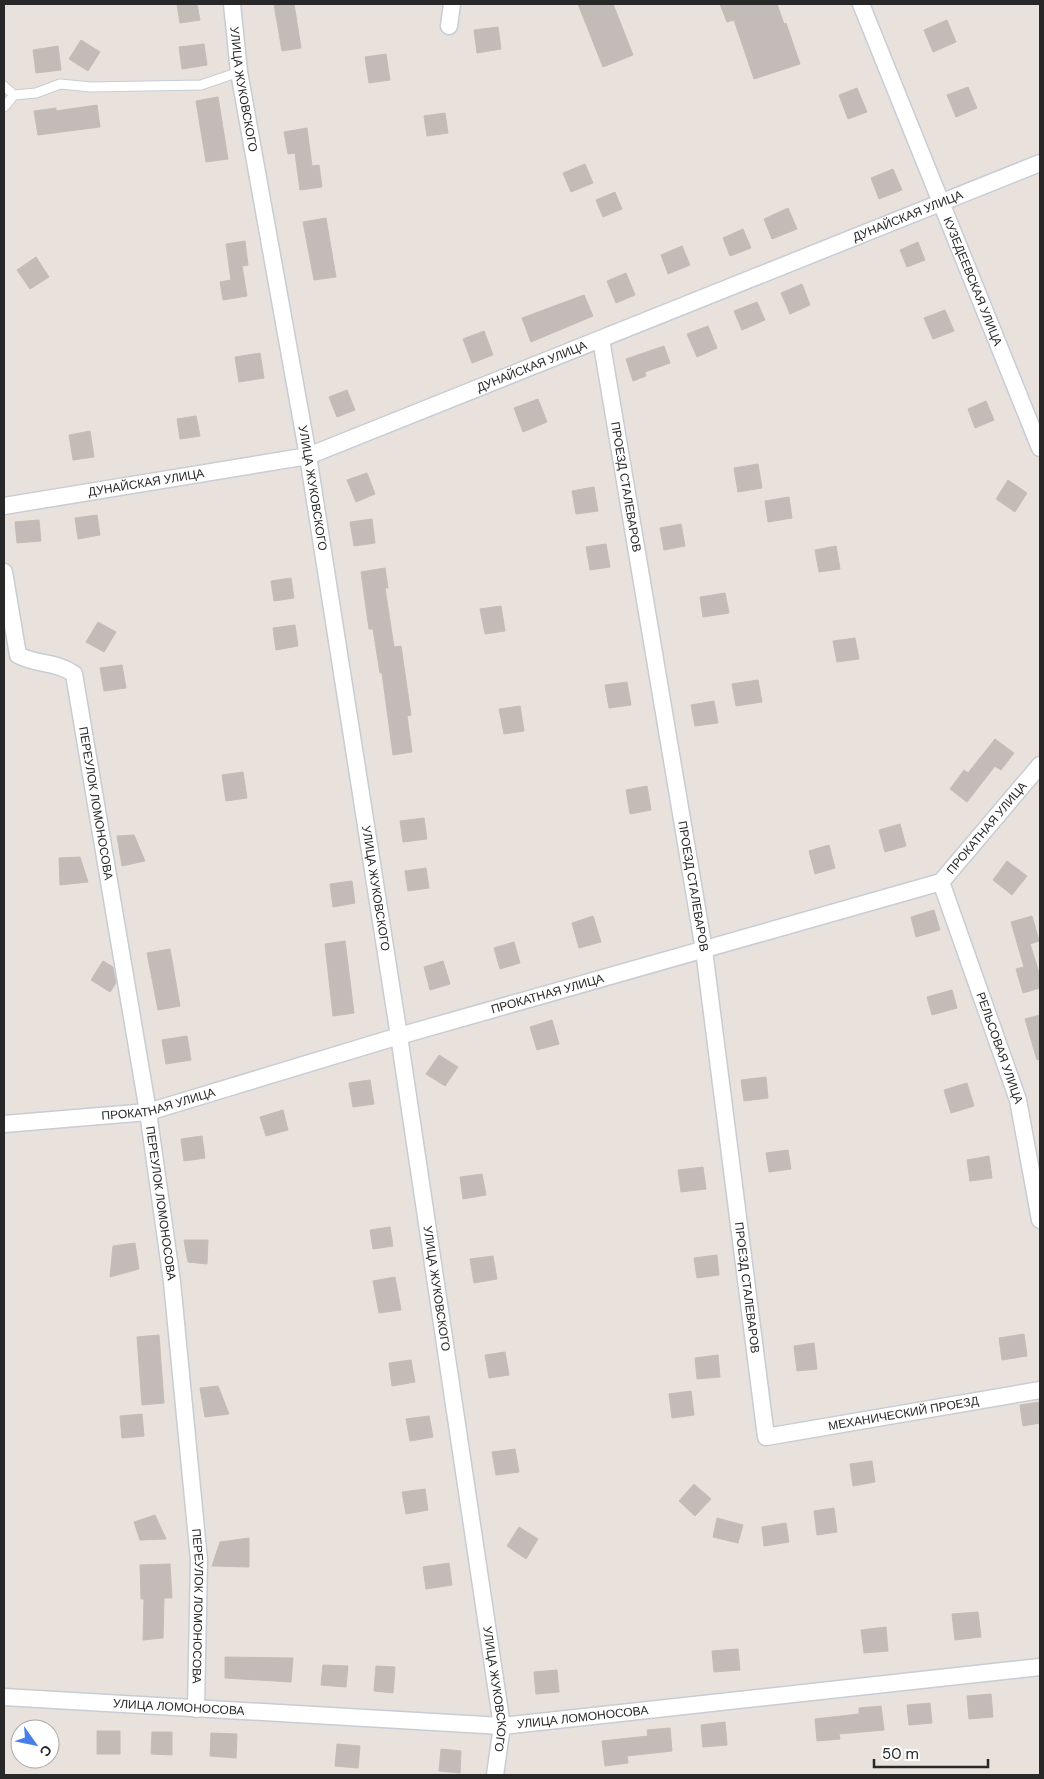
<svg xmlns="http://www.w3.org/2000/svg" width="1044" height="1779" font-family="'DM Sans',sans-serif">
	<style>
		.building { fill: #c2bbb8; stroke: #c4bdb5 }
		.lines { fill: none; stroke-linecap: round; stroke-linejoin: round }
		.lane-casing { stroke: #c7ccd5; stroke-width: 11 }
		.street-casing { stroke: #c7ccd5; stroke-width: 19 }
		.lane { stroke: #fff; stroke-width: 9 }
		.street { stroke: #fff; stroke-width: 16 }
		.labels { text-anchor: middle; stroke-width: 4.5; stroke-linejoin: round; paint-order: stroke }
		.street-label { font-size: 12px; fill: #282828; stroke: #fff }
	</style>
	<rect width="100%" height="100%" fill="#e9e1db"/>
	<path class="building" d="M177,4H197L200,20L180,23Z
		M274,4H294L301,48L282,51Z
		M578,4H613L633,55L603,67Z
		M720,4H777L784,24L786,23L800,64L754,79L734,20L727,22Z
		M947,20L956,42L933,52L924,30Z
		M498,27L501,49L477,53L474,30Z
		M81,40L100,52L88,71L69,59Z
		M204,44L207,65L182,69L179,47Z
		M58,46L61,70L36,73L33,50Z
		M386,54L390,80L369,83L365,57Z
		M968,87L977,108L956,117L947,95Z
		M857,88L867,112L848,119L839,95Z
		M218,97L228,159L206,162L196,101Z
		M97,105L100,127L38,135L34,111L56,108V111Z
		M445,113L448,133L427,136L424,116Z
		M307,128L312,166L319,165L322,187L300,190L295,153L288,154L284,132Z
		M585,164L593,183L571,192L563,173Z
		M893,169L902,190L879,199L871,178Z
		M615,192L622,209L603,217L596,200Z
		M788,208L797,229L772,239L764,219Z
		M326,218L336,277L314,280L303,222Z
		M743,229L751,248L730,256L723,238Z
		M245,241L248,265L242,266L247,296L223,300L220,282L231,280L226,244Z
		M918,242L925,260L907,267L900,250Z
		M682,246L690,265L668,274L661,255Z
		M36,257L49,277L30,289L17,270Z
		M626,273L635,295L616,303L607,281Z
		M802,284L810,305L790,314L781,293Z
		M584,295L593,316L531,342L522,318Z
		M757,302L765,320L742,330L734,311Z
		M945,310L954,331L933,339L924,318Z
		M708,326L717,348L697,357L687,334Z
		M484,331L493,355L472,363L463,339Z
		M664,346L670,363L645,372L646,376L633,381L626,359Z
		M260,353L264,378L239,382L235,357Z
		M347,390L355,410L337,417L329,397Z
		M538,399L547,422L523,432L514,408Z
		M986,401L994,420L975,428L968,409Z
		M196,416L200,436L180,439L177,419Z
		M90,431L94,457L73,460L69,435Z
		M758,464L762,488L738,492L734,468Z
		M367,473L375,494L356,502L347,480Z
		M1008,480L1027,493L1015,512L996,499Z
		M594,487L598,511L576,514L572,491Z
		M789,497L792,518L768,522L765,501Z
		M97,515L100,535L78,539L75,518Z
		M372,519L375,543L354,546L350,522Z
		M39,520L41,541L17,543L15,522Z
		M681,524L685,546L664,550L660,528Z
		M606,544L610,567L590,570L586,547Z
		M836,546L840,569L819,572L815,550Z
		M385,568L388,588H385L394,647L401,646L411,715L407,716L412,752L393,755L382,673H380L373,629H369L361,572Z
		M291,578L294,598L274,601L271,581Z
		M725,593L729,613L703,617L700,597Z
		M501,606L505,631L485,634L480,609Z
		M98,622L116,632L104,652L86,642Z
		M295,625L298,646L276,650L273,628Z
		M855,638L859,659L837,662L833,641Z
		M122,665L126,688L104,691L100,668Z
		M758,680L762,702L736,706L732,684Z
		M627,682L631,705L609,708L605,685Z
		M714,701L718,723L695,726L691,705Z
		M520,706L524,731L504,734L499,709Z
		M995,739L1014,753L1001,770L995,766L967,802L950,789L964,770L968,773Z
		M243,772L247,798L226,801L222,775Z
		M647,786L651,810L630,814L626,790Z
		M424,818L427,839L403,842L400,821Z
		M900,824L906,846L885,852L879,830Z
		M134,835L145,861L122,866L117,836Z
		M829,845L835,868L815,874L809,851Z
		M80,857L88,882L60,885L59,858Z
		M1007,861L1027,876L1012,895L993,880Z
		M426,868L429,888L408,891L405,871Z
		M352,881L355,903L333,907L330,884Z
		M934,910L940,930L916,937L911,917Z
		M593,916L601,942L579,948L572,923Z
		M1032,916L1039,941L1030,944L1040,976V988L1023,993L1016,969L1024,967L1011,922Z
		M345,941L354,1013L333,1016L325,944Z
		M514,942L520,963L500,969L494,948Z
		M170,949L180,1006L158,1010L147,953Z
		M103,961L113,967L116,983L110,992L91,980Z
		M443,961L450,984L430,990L424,967Z
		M952,990L957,1008L932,1015L927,997Z
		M1040,1015V1059L1037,1060L1025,1019Z
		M552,1020L559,1044L537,1050L530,1027Z
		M187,1036L191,1060L166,1064L162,1040Z
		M439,1055L458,1067L445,1086L426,1074Z
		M766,1077L768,1098L744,1101L741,1080Z
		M370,1080L374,1104L353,1107L349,1083Z
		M967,1083L974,1106L951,1113L944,1090Z
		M283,1110L288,1130L266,1136L260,1117Z
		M202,1136L205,1158L184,1161L181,1139Z
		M788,1150L791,1169L769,1172L766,1153Z
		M989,1156L992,1178L970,1181L967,1160Z
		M703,1167L706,1189L681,1192L678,1170Z
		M482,1174L486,1195L463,1199L460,1177Z
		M390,1227L393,1246L373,1249L370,1230Z
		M184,1240H208L207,1264L188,1262Z
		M135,1243L139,1269L110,1277L113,1246Z
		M717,1255L719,1275L697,1278L694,1258Z
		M493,1256L497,1279L474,1283L470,1259Z
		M395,1277L401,1310L379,1313L373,1281Z
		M1024,1334L1027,1356L1002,1360L999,1338Z
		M159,1335L164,1403L142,1405L137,1337Z
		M814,1343L817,1369L797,1371L794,1346Z
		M505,1352L509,1375L489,1378L485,1355Z
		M718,1355L720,1377L697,1379L695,1358Z
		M411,1360L415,1382L392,1386L389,1363Z
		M218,1386L229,1414L205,1417L200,1388Z
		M691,1391L694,1415L672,1418L669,1394Z
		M1040,1402V1423L1023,1426L1020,1405Z
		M142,1414L144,1436L122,1438L120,1416Z
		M429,1416L433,1437L410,1441L406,1419Z
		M515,1449L519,1472L496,1475L492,1452Z
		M872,1461L875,1482L853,1486L850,1464Z
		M694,1484L711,1499L695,1516L679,1501Z
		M425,1489L428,1510L406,1514L402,1492Z
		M834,1508L837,1532L817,1535L814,1511Z
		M155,1515L166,1539L140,1540L134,1522Z
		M717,1518L743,1525L738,1543L713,1537Z
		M786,1523L789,1542L764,1546L762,1527Z
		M519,1527L538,1539L526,1559L507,1546Z
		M249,1538V1567L212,1566L220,1542Z
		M449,1563L452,1585L426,1589L423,1567Z
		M170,1564L172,1598H164L163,1638L143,1640L144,1599H141L140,1565Z
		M978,1612L981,1637L955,1640L952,1614Z
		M886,1627L888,1651L864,1653L861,1630Z
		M738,1649L740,1670L714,1672L712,1651Z
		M225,1657L293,1658L291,1682L225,1678Z
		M323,1665L348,1666L346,1687L321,1685Z
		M376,1666L395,1667L393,1693L374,1691Z
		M557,1670L559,1692L536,1694L534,1672Z
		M991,1694L993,1717L969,1719L967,1696Z
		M930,1703L932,1723L909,1725L907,1705Z
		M881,1706L884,1730L839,1734L840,1739L817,1741L815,1719L859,1714V1708Z
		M725,1722L727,1745L703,1747L701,1725Z
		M670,1728L672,1751L627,1756L628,1763L605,1766L602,1741L648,1736L647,1730Z
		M97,1731H120V1754H97Z
		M152,1732H172V1755L151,1754Z
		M211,1733L237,1734L236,1758L210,1756Z
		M337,1744L360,1746L358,1768L335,1766Z
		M441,1749L461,1751L460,1773L439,1771Z"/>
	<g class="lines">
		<defs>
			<path id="lane" d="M4,86L14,95L36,93L60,84L91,87L201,85L239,72
				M4,107L14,95"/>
			<g id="street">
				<path id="s1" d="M232,4L239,72L308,456L399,1036L502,1726L495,1775"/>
				<path id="s2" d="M861,4L1040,448"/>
				<path d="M449,26L452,4"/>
				<path id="s3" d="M601,339L704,950L766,1437L1040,1390"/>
				<path id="s4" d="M4,506L308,456L1040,163"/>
				<path id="s5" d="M4,572L18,655C36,665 56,661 74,674L148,1112L172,1282L199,1560L196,1709"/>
				<path id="s6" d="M941,882L1018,1100L1040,1220"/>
				<path id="s7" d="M4,1124L148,1112L399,1036L941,882L1040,765"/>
				<path id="s8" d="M4,1697L502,1726L1040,1667"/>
			</g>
		</defs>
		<use href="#lane" class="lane-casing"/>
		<use href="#street" class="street-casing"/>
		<use href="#lane" class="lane"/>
		<use href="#street" class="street"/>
	</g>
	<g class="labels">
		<g class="street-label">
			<text dy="4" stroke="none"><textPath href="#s1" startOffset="86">УЛИЦА ЖУКОВСКОГО</textPath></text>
			<text dy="4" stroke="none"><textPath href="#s4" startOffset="954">ДУНАЙСКАЯ УЛИЦА</textPath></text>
			<text dy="4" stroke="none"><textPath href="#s2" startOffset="299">КУЗЕДЕЕВСКАЯ УЛИЦА</textPath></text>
			<text dy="4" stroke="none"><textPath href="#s4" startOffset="549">ДУНАЙСКАЯ УЛИЦА</textPath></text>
			<text dy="4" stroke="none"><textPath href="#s4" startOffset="144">ДУНАЙСКАЯ УЛИЦА</textPath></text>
			<text dy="4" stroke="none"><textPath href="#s3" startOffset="150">ПРОЕЗД СТАЛЕВАРОВ</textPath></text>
			<text dy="4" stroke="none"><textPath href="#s1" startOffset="491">УЛИЦА ЖУКОВСКОГО</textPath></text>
			<text dy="4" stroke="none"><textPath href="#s5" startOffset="275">ПЕРЕУЛОК ЛОМОНОСОВА</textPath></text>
			<text dy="4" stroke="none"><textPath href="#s7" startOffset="1041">ПРОКАТНАЯ УЛИЦА</textPath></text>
			<text dy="4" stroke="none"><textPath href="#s3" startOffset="555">ПРОЕЗД СТАЛЕВАРОВ</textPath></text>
			<text dy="4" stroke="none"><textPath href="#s1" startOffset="896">УЛИЦА ЖУКОВСКОГО</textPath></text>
			<text dy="4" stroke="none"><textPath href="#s7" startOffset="561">ПРОКАТНАЯ УЛИЦА</textPath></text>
			<text dy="4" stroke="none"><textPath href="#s6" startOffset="176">РЕЛЬСОВАЯ УЛИЦА</textPath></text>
			<text dy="4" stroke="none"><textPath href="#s7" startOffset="156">ПРОКАТНАЯ УЛИЦА</textPath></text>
			<text dy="4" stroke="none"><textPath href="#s5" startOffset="680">ПЕРЕУЛОК ЛОМОНОСОВА</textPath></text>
			<text dy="4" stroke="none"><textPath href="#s3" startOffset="960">ПРОЕЗД СТАЛЕВАРОВ</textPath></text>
			<text dy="4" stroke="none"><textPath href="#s1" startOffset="1301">УЛИЦА ЖУКОВСКОГО</textPath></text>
			<text dy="4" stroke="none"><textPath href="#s3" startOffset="1250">МЕХАНИЧЕСКИЙ ПРОЕЗД</textPath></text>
			<text dy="4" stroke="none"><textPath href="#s5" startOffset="1085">ПЕРЕУЛОК ЛОМОНОСОВА</textPath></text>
			<text dy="4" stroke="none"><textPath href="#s1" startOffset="1706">УЛИЦА ЖУКОВСКОГО</textPath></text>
			<text dy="4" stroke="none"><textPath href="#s8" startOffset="175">УЛИЦА ЛОМОНОСОВА</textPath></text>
			<text dy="4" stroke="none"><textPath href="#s8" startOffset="580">УЛИЦА ЛОМОНОСОВА</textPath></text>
		</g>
	</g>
	<rect width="1044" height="1779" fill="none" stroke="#282828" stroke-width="10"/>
	<g transform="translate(35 1744) rotate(123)"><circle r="24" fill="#ffffff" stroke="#a9a9a9"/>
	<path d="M0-4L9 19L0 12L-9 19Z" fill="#497fe9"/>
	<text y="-8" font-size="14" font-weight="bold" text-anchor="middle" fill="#282828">С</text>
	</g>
	<path d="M874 1759v8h114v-8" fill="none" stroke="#282828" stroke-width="2.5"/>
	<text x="882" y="1759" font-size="15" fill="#282828" stroke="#ffffff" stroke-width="4" paint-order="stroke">50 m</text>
</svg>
